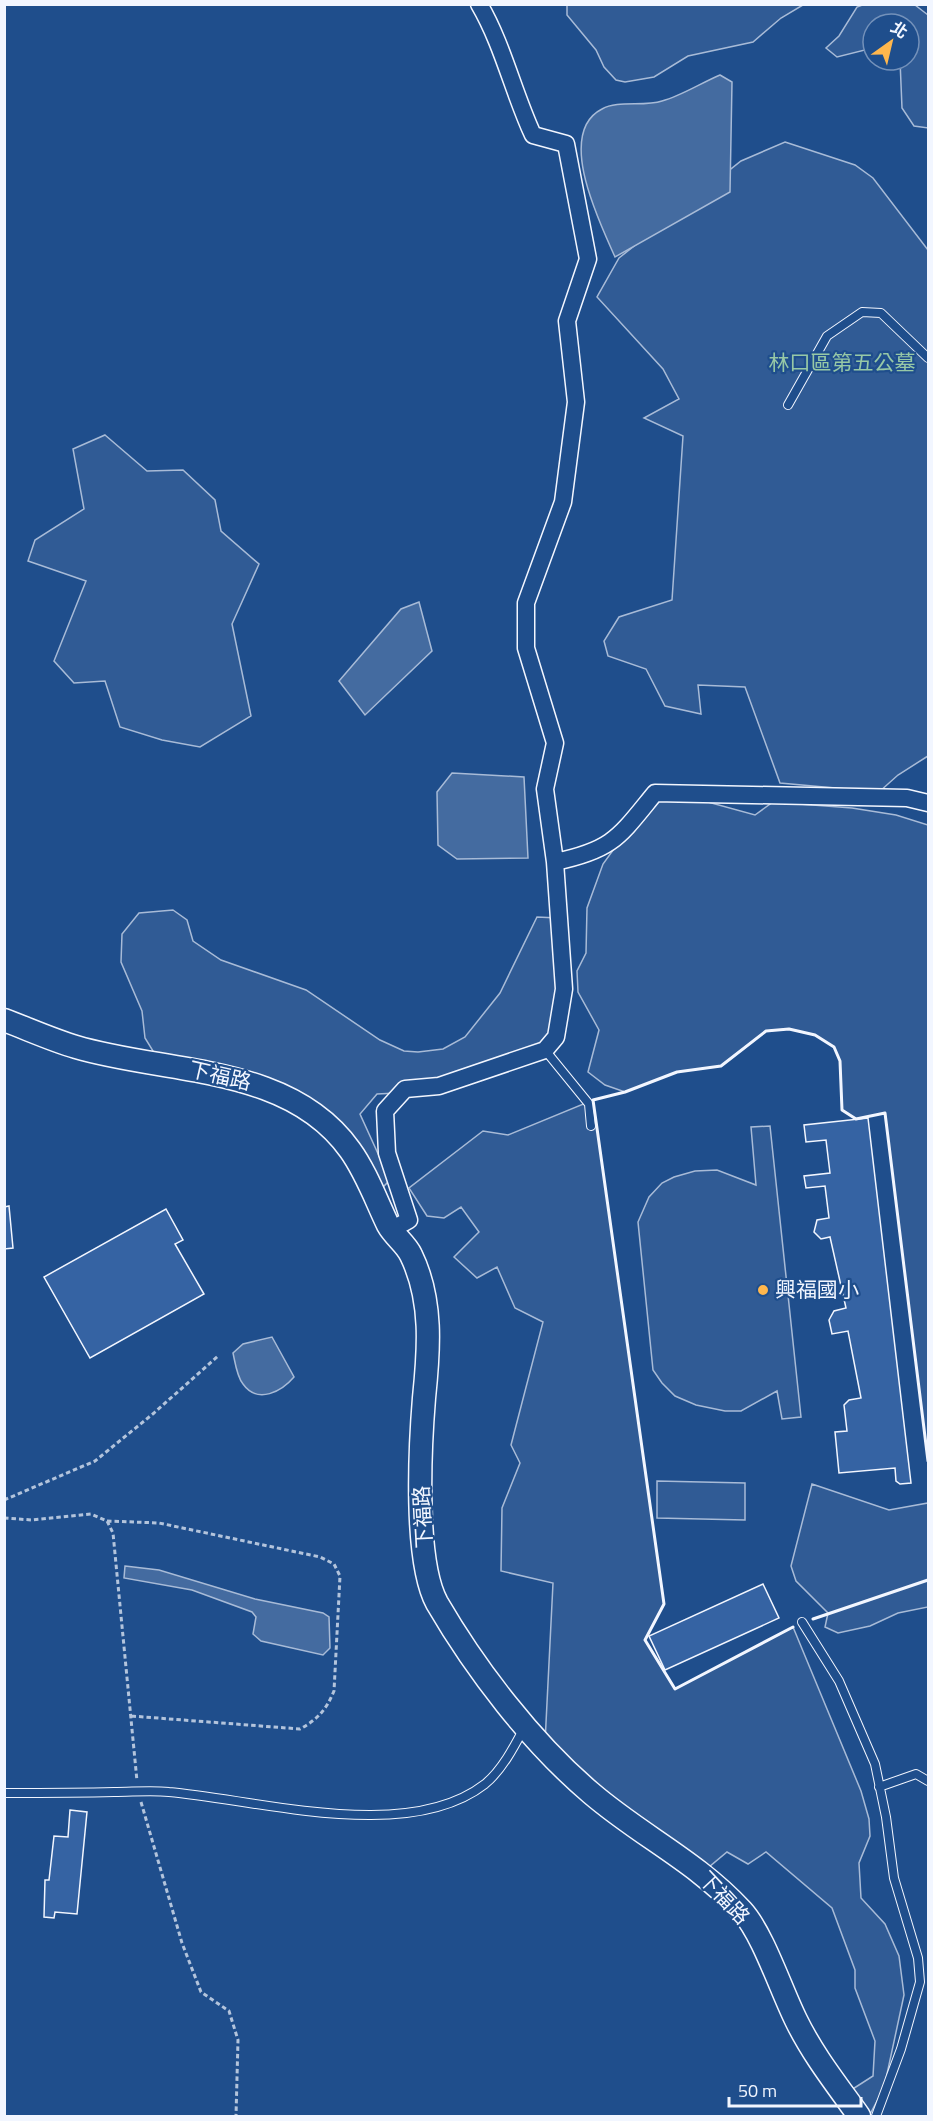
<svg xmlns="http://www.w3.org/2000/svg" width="933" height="2121" font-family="'Titillium Web','Noto Sans TC',sans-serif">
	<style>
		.built { fill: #305b95; stroke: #a8bbd7; stroke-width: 1.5 }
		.water { fill: #446ba0; stroke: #a8bbd7; stroke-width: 1.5 }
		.building { fill: #3563a3; stroke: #f2f6ff; stroke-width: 1.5 }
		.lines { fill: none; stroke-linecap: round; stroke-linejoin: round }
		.lane-casing { stroke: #f2f6ff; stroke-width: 10 }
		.street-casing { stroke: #f2f6ff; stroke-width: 19 }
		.secondary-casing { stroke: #f2f6ff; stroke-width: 25 }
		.path { stroke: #b3c4dc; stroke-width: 3; stroke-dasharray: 4.5 3; stroke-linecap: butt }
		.lane { stroke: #1f4e8c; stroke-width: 8 }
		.street { stroke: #1f4e8c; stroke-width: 16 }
		.secondary { stroke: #1f4e8c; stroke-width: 22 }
		.wall { stroke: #f2f6ff; stroke-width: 3 }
		.poi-dot { fill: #ffb74d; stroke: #1f4e8c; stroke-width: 2 }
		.labels { text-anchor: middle; stroke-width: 4.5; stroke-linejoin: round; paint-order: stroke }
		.park-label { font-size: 21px; fill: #97c8a6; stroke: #1f4e8c }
		.street-label { font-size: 21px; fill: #f2f6ff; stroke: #1f4e8c }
		.poi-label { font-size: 21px; fill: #f2f6ff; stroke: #1f4e8c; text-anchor: start }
	</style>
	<rect width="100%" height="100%" fill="#1f4e8c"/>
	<path class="built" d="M865,4L915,5L928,15V128L914,126L902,108L900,60H909V24H873V48L837,57L826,48L839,36L857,7Z
		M567,5V4L803,5L781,18L753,42L688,56L654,77L625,82L616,80L604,67L596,50L567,15Z
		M785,142L855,165L873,178L928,250V756L898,775L879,792L780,783L745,687L698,685L701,714L665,706L646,669L608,656L604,641L619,617L672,600L683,436L644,418L679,399L663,369L597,297L619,258L741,161Z
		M105,435L147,471L183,470L215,500L221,531L259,564L232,624L251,716L200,747L162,740L120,727L105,681L74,683L54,661L86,581L28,561L35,540L84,509L73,449Z
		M686,796L755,815L773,802L852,808L896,815L928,825V1461L885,1113L856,1119L842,1110L840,1061L834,1047L815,1035L789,1029L766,1031L721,1066L677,1072L625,1092L605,1085L588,1072L599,1030L578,992L577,971L586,953L587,908L603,864L642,810L662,800Z
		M173,910L187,920L193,941L221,960L306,990L380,1040L404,1051L418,1052L443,1049L465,1037L500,993L537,917L558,918L562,1033L438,1091L377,1094L360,1114L390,1180L381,1189L344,1132L156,1056L145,1038L142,1011L121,962L122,934L139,913Z
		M593,1100L664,1604L645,1640L675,1689L793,1627L861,1791L869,1819L870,1836L859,1863L861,1898L885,1924L899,1956L904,1995L884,2088L869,2116L848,2092L873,2076L875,2041L855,1988V1970L832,1908L766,1852L748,1864L727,1852L697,1877L545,1743L553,1583L501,1571L502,1508L520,1463L511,1445L543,1322L515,1308L497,1267L477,1278L454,1257L479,1232L461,1207L444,1218L427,1216L409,1188L483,1131L508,1135Z
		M770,1126L801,1417L782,1419L777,1391L741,1411H725L696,1405L675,1396L662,1383L653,1370L638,1222L649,1197L662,1183L674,1177L695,1171L717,1170L756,1185L751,1127Z
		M657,1481L745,1483V1520L657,1518Z
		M812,1484L889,1510L928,1503V1607L898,1613L870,1626L838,1633L825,1627L828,1613L796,1581L791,1566Z"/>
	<path class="water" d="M720,75L732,82L730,192L615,257C600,223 555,133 602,109C618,100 644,107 662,101C681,96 701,83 720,75Z
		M419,602L432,651L365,715L339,681L401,609Z
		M452,773L524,777L528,858L457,859L438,845L437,792Z
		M272,1337L294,1377C282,1391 258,1405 243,1384C237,1377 235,1362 233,1353L243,1344Z
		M125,1566L159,1570L255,1599L323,1613L329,1617L330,1648L323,1655L261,1641L253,1634L256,1617L252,1612L192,1590L124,1578Z"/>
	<path class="building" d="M868,1118L911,1483L900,1484L896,1481L895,1468L839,1473L835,1432L847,1431L844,1405L849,1400L861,1398L848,1331L832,1334L829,1320L834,1311L846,1308L830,1237L821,1239L814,1232L817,1220L829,1218L825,1186L806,1188L804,1176L830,1173L826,1140L806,1142L804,1125Z
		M9,1206L13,1248L4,1249V1207Z
		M166,1209L183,1240L175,1244L204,1294L90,1358L44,1277Z
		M763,1584L779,1618L665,1670L649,1636Z
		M70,1810L87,1812L77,1914L55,1912L54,1918L44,1917L45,1880H49L54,1836L68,1837Z"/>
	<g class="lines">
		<defs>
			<path id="lane" d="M788,405L827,336L862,312L881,313L928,358
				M545,1050L589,1104L591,1126
				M802,1622L839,1681L875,1764L886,1817L894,1878L918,1958L920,1982L901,2049L876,2116
				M879,1787L916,1774L928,1781
				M4,1793C41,1793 78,1793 114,1792C132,1792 151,1790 169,1792C260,1800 408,1844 485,1784C502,1770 514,1747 524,1728"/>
			<path id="street" d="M555,862C613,850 619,837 655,793L907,798L928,803
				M391,1230L409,1220L387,1153L385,1111L405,1089L439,1086L545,1050L556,1037L564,989L555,862L545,789L555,743L526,648V603L563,502L576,402L567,321L588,259L566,144L533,135C513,92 503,45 479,4"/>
			<path id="secondary" d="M4,1020C28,1029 52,1040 76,1047C166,1074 289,1064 350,1150C366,1172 376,1200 388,1225C394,1236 406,1244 411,1255C433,1300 429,1350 424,1398C420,1447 414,1561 437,1603C476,1670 532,1743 591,1793C641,1836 696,1861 742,1911C763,1934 781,1990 796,2020C813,2055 837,2085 859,2116"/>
		</defs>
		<use href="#lane" class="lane-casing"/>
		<use href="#street" class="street-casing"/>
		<use href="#secondary" class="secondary-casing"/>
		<path class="path" d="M4,1500L95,1461L154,1413L218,1356
			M4,1518L32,1520L91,1514L107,1521L113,1533L137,1781
			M107,1521L159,1523L320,1557L334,1564L340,1576L334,1691C326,1710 318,1719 300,1729L131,1716
			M141,1802L182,1943L201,1992L229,2011L238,2040L236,2116"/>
		<use href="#lane" class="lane"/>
		<use href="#street" class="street"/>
		<use href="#secondary" class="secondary"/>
		<path class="wall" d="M813,1619L928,1580
			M793,1627L675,1689L645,1640L664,1604L593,1100L625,1092L677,1072L721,1066L766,1031L789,1029L815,1035L834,1047L840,1061L842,1110L856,1119L885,1113L928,1461"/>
	</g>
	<circle class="poi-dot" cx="763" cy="1290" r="6"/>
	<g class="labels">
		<g class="park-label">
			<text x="842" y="370">林口區第五公墓</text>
		</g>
		<g class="street-label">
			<text transform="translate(220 1076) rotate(13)" y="7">下福路</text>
			<text transform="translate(423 1517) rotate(-93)" y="7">下福路</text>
			<text transform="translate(724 1898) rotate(47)" y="7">下福路</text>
		</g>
		<g class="poi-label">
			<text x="775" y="1297">興福國小</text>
		</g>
	</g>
	<rect width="933" height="2121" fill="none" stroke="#f2f6ff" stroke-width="12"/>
	<g transform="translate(891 42) rotate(34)"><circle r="28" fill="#1f4e8c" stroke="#7391ba" stroke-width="1.5"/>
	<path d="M0-4.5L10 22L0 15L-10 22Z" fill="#ffb74d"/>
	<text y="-9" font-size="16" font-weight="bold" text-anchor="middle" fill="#f2f6ff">北</text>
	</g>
	<path d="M729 2097v9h132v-9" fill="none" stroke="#f2f6ff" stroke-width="3"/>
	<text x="738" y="2097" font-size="18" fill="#f2f6ff" stroke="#1f4e8c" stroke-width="4.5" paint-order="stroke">50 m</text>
</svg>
